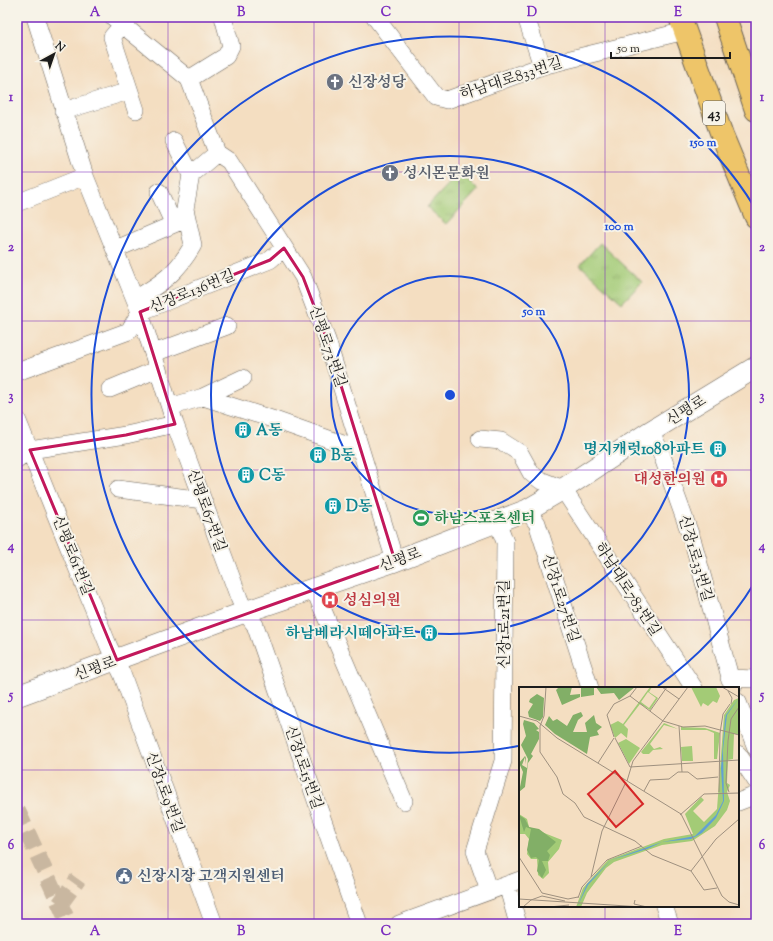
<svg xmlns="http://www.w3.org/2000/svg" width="773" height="941" font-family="'Sorts Mill Goudy','Noto Serif KR',serif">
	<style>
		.grass { fill: url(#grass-tufts); stroke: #607449 }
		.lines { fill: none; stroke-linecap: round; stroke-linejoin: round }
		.minor-tunnel { stroke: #c9b7a0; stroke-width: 17; stroke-dasharray: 17 8; stroke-linecap: butt }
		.minor-casing { stroke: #686056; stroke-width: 18 }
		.tertiary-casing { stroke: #686056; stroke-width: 22 }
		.primary-casing { stroke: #686056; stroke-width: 24 }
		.minor { stroke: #fff; stroke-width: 17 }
		.tertiary { stroke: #fff; stroke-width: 21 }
		.primary { stroke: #eec569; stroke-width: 22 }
		.marked { fill: none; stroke: #c2185b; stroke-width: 3; stroke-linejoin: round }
		.grid { fill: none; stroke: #7b2cbf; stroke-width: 1; stroke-opacity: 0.55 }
		.ring { fill: none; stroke: #1d4ed8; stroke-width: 2 }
		.labels { text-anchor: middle; stroke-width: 4; stroke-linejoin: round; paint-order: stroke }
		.shield { fill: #f7f3e8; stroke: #5e5c59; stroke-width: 1 }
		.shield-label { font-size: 14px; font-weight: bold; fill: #1c1c1c }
		.street-label { font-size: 15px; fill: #1c1c1c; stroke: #f7f3e8 }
		.worship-label { font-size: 15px; font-weight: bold; fill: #5b616d; stroke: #f7f3e8; text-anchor: start }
		.culture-label { font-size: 15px; font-weight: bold; fill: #0d838f; stroke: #f7f3e8; text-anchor: start }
		.health-label { font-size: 15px; font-weight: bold; fill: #be3a42; stroke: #f7f3e8; text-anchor: end }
		.leisure-label { font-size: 15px; font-weight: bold; fill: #27864d; stroke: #f7f3e8; text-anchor: start }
		.service-label { font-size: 15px; font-weight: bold; fill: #4e5e75; stroke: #f7f3e8; text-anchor: start }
		.inset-road { fill: none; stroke: #9e907f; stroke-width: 1 }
		.view { fill: #d62828; fill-opacity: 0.15; stroke: #d62828; stroke-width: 2 }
		.inset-edge { fill: none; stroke: #1c1c1c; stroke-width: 2 }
		.centre { fill: #1d4ed8; stroke: #f7f3e8; stroke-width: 2 }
		.ring-label { font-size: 12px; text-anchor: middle; font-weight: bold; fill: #1d4ed8; stroke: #f7f3e8; stroke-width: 4; stroke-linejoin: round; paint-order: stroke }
		.neatline { fill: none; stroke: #7b2cbf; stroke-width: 1.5 }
		.grid-label { font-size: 13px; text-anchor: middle; font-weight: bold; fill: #7b2cbf }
	</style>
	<defs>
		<pattern id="grass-tufts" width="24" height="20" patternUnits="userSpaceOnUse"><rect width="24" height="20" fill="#a3cb76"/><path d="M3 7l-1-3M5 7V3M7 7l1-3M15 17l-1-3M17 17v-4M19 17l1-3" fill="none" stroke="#8cae66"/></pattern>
	</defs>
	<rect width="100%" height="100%" fill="#f7f3e8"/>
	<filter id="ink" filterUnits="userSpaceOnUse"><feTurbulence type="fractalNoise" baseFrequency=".025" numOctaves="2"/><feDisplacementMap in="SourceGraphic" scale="8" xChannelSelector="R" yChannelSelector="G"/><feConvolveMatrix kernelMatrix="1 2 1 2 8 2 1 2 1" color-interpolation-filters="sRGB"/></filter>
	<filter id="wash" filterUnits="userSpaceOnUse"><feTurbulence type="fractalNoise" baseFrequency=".012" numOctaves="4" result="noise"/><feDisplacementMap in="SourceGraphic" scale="16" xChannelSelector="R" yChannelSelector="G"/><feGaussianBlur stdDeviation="0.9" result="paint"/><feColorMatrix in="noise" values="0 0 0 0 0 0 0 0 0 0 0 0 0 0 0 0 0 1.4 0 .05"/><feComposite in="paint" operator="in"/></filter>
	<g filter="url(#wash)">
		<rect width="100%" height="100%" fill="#f4dec1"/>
		<path class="grass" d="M460,172L478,190L446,224L427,207Z
			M600,243L642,282L622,303L580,265Z"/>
	</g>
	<g filter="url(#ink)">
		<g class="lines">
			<path class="minor-tunnel" d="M17,810L69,924
				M60,904L78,879"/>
			<defs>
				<path id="minor" d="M35,17L85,176L140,312L175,424L239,598L245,612L255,625L359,924
					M113,17L189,79
					M223,17L231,46L226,56L189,79L217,153L229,161L303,277L327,340L395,561
					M375,17L436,97L447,100L542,66L685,31
					M526,17L542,66
					M122,25L112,37L136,110
					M63,111L129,91
					M174,141L191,175L217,153
					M17,203L85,176
					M116,249L186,219L170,216L159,192
					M135,299C161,284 177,273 193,245L185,209L191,175
					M154,353L227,326
					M17,372L129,331L140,312L270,260L284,248
					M110,389L158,369
					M203,397L243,378
					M170,407L203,397L272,419L360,450
					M17,419L109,647L122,674L214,924
					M650,432L660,450L693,542L733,688
					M480,439L501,441L520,453L531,473L540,480L563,489L694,688
					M17,459L30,450L126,435L175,424
					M118,489L203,500
					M527,510L537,523L590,688
					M314,589L404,801
					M729,678L756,679
					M738,702L756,748
					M738,754L756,781
					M738,802L756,795
					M507,885L518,924
					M489,891L475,851L503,761L505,542L497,521
					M664,906L670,924
					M399,924L520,880"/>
				<path id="tertiary" d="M17,696L245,612L395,561L527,510L563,489L648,433L756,367"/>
				<path id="primary" d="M680,17L722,135L756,217
					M725,17L756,110"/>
			</defs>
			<use href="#minor" class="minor-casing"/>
			<use href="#tertiary" class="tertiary-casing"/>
			<use href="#primary" class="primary-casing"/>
			<use href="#minor" class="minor"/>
			<use href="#tertiary" class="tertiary"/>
			<use href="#primary" class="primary"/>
		</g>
	</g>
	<path class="marked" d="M284,248L303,277L327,340L395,561L117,660L30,450L126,435L175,424L140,312L270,260Z"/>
	<path class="grid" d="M168,17V924M314,17V924M459,17V924M605,17V688M17,172H756M17,321H756M17,470H756M17,620H756M17,770H520M738,770H756M605,906V924"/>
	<g class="ring">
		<circle cx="450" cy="395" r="119"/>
		<circle cx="450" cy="395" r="239"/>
		<path d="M755 582A358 358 0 0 1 658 686M518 746A358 358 0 1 1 755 208"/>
	</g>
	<defs>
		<symbol id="church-disc" viewBox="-11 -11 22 22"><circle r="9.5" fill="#6b7280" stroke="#f7f3e8"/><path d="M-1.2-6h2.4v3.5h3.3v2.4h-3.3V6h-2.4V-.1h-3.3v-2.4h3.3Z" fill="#fff"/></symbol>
		<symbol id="building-disc" viewBox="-11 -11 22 22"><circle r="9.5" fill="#0f9aa8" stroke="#f7f3e8"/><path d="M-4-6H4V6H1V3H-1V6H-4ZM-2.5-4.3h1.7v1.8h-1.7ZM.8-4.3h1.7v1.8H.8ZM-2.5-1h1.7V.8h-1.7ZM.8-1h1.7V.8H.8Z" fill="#fff"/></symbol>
		<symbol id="hospital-disc" viewBox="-11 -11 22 22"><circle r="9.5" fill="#e0444e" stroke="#f7f3e8"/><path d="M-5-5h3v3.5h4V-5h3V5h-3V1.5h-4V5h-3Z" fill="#fff"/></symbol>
		<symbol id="stadium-disc" viewBox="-11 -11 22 22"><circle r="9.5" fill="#2e9e5b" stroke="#f7f3e8"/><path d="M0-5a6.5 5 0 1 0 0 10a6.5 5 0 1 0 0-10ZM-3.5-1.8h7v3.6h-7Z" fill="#fff"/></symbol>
		<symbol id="civic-disc" viewBox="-11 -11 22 22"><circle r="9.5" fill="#5c6f8a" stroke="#f7f3e8"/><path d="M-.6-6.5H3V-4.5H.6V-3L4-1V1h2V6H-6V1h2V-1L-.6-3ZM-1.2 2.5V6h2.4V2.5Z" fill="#fff"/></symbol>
	</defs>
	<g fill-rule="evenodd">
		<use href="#church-disc" x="325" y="72" width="20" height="20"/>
		<use href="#church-disc" x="380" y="163" width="20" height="20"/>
		<use href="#building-disc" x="233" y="420" width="20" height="20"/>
		<use href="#building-disc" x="708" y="439" width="20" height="20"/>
		<use href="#building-disc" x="308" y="445" width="20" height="20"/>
		<use href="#building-disc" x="236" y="465" width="20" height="20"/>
		<use href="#hospital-disc" x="709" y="469" width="20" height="20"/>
		<use href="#building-disc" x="323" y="496" width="20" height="20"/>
		<use href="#stadium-disc" x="411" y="508" width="20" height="20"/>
		<use href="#hospital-disc" x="320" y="590" width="20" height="20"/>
		<use href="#building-disc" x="419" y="623" width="20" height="20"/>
		<use href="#civic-disc" x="114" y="866" width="20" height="20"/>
	</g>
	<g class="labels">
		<rect class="shield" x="703" y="101" width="22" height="24" rx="3"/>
		<g class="shield-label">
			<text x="714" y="118">43</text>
		</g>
		<g class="street-label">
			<text transform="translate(511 78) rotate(-18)" y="5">하남대로833번길</text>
			<text transform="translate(192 291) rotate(-22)" y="5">신장로136번길</text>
			<text transform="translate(328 346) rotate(71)" y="5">신평로73번길</text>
			<text transform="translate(686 410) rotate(-32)" y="5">신평로</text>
			<text transform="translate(207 510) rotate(70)" y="5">신평로67번길</text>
			<text transform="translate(73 555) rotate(68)" y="5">신평로61번길</text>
			<text transform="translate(696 558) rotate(74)" y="5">신장1로33번길</text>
			<text transform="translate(400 559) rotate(-20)" y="5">신평로</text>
			<text transform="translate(628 589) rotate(57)" y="5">하남대로783번길</text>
			<text transform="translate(561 598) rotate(72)" y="5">신장1로27번길</text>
			<text transform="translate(504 624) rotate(-90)" y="5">신장1로21번길</text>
			<text transform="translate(95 668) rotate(-20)" y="5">신평로</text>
			<text transform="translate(304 767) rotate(71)" y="5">신장1로15번길</text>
			<text transform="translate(165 792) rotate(70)" y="5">신장1로9번길</text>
		</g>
		<g class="worship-label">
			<text x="348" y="87">신장성당</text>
			<text x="403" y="178">성시몬문화원</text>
		</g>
		<g class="culture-label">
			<text x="256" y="435">A동</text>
			<text x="705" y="454" text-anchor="end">명지캐럿108아파트</text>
			<text x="331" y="460">B동</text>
			<text x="259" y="480">C동</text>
			<text x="346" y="511">D동</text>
			<text x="416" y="638" text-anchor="end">하남베라시떼아파트</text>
		</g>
		<g class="health-label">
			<text x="706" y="484">대성한의원</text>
			<text x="343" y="605" text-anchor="start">성심의원</text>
		</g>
		<g class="leisure-label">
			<text x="434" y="523">하남스포츠센터</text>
		</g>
		<g class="service-label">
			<text x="137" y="881">신장시장 고객지원센터</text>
		</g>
	</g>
	<g transform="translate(519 687)">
		<rect width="220" height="220" fill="#f4dec1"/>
		<path d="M131,0H133L130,5L139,11L131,23L121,17L105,38L109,42L108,51L102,46L96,51L91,38L99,34L104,37ZM129,5L137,11L130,21L122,15ZM172,0H197L201,9L198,16L194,14L189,19L184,16L182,20ZM220,11V47H215L214,72L209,73L208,96L211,98L208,105L211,114L208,123L196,139L173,154L143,158L95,175L87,181L68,206L62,220H57L64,201L89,173L145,152L174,147L166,127L182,110L185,113L174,124L185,135L198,122L205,28L215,13ZM145,36L159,42L145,38L131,57L135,62L141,60L144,62L134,63L130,67H124L122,65ZM162,40L186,41L201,46L198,72H195V46L188,43H162ZM107,52L121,61L110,77L99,56ZM173,59L174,74H163L162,60ZM0,127L8,132L10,140L43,153L40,162L29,175L30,186L24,192L19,188L18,172H12L8,167L10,152L6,147H0Z" fill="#a3cb76" fill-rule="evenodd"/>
		<path d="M40,0H53L51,8L61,7V10L43,18L37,3ZM75,0V8L62,10V0ZM77,0H116L100,13L95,6L82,7ZM18,7L25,11L24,30L21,34L10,30L9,25L14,17L10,15L11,12ZM62,25L64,29L59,33L54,45H68L66,36L75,28L77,36L83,40L78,44L80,48L71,50L68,67L36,47L26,38L30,29L34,34L38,32L48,39L54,28ZM5,33L15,36L20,42L17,43L20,45V52L12,67L14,69L9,76L6,100L0,105L4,85L0,76L6,69L7,71V77L6,70L3,78L8,81L9,72L2,58L7,49L4,37ZM0,128L6,132L10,140L20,142L37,155L28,164L31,168L29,174H23L27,183L23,191L18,184L20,173L17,170L12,171L8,163L12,142L7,140L5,145Z" fill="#82af67"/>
		<path d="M220,11L208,28L204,63L205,114L197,131L183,146L172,152L143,155L128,162L92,173L69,198L58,220L68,197L92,173L143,155L176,149L197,128L204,114L202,81L206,33L207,28Z" fill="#62a1d4"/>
		<path class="inset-road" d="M27,0L25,29L21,39V65L38,90L44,107L56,116L65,130L116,154L133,168L165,181M143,0L160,12M203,0L220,10M209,4L213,11L212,17M111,9L144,34M131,24L148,0M0,29L18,34L38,51L162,127L203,209L210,215L220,218M144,34L164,40L186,39L220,48M160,39L163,85M95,50L88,28L95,17L111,9L118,0M96,51L111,80M79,76L95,51M111,80L220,73M108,94L114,74L169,0M125,104L131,93L150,92L159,85H169L178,92L199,90M200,105L201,46L204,27L211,17M210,105L207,96L209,54L212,32L220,20M161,128L185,107L220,106M0,170L23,206L49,212L59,210M165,181L172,184L185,203L198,201M172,184L197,152L220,132M72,190L83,144L107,95M59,211L63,200L88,173L123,159M0,212L123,220M116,213L115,217L128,220M4,220L12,213L23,209L46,214M30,220L50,218"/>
		<path class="view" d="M96,84L124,117L97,140L69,107Z"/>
		<rect width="220" height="220" class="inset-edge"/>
	</g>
	<circle cx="450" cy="395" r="6" class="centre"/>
	<g class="ring-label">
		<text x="703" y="146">150 m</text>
		<text x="619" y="230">100 m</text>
		<text x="534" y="315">50 m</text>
	</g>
	<rect width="773" height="941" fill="none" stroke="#f7f3e8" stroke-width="44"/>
	<g transform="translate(54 54) rotate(40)" stroke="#f7f3e8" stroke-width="3" paint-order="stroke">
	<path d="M0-3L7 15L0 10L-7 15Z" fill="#1c1c1c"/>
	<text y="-6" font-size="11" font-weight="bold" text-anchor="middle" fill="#1c1c1c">N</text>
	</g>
	<path d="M611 52v6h119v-6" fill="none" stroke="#1c1c1c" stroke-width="2"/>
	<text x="617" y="52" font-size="12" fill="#1c1c1c" stroke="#f7f3e8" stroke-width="3" paint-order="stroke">50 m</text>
	<rect x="22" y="22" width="729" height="897" class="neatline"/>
	<g class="grid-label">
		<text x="95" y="16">A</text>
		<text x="241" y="16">B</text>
		<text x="386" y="16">C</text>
		<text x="532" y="16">D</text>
		<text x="678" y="16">E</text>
		<text x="11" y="101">1</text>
		<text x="762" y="101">1</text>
		<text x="11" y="251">2</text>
		<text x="762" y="251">2</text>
		<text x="11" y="400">3</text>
		<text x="762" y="400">3</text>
		<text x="11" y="550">4</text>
		<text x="762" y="550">4</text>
		<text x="11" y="699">5</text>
		<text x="762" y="699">5</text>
		<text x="11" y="849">6</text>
		<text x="762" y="849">6</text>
		<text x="95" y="935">A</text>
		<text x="241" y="935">B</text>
		<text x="386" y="935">C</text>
		<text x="532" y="935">D</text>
		<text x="678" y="935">E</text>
	</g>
</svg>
